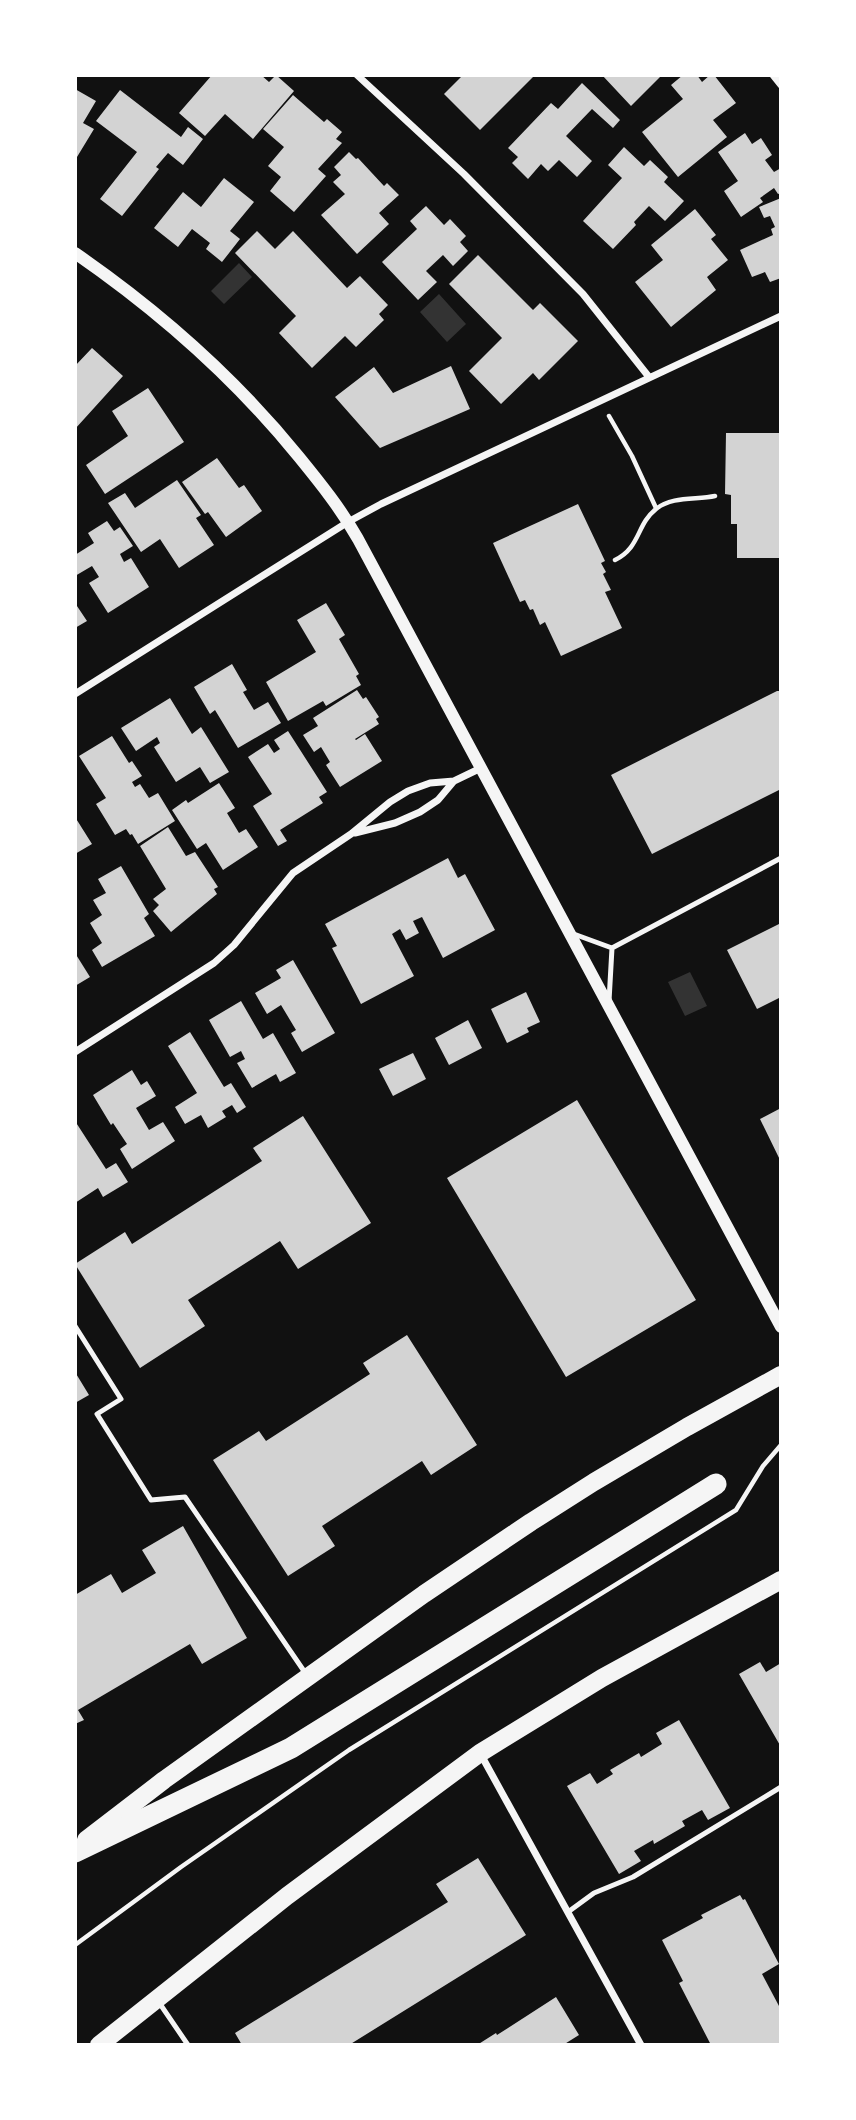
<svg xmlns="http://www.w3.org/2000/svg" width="856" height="2120" font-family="Cabin,sans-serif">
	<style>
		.water { fill: #333 }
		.building { fill: #d3d3d3 }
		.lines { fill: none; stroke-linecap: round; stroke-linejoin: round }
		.path { stroke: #f5f5f5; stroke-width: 4.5 }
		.service { stroke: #f5f5f5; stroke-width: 5 }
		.minor { stroke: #f5f5f5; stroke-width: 7 }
		.tertiary { stroke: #f5f5f5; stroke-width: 12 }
		.primary { stroke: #f5f5f5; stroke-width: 18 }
		.motorway { stroke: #f5f5f5; stroke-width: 21 }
	</style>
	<rect width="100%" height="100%" fill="#111"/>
	<path class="water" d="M239,263L252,277L224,304L211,291Z
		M439,294L466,324L447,342L420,312Z
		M690,972L707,1006L685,1016L668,982Z"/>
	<path class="building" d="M212,75H261L269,82L276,75L294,91L253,139L225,114L205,136L179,113Z
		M463,75H535L480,130L444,94Z
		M602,75H662L631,106Z
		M683,75H697L702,82L710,75H714L736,103L713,120L727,137L678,177L642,132L683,99L671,85Z
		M582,83L620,120L613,128L592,109L566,136L592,161L577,177L559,160L548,171L541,164L528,179L512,163L518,157L508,148L551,103L558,109Z
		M75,89L96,101L83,123L94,129L77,157L75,156Z
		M120,90L181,137L188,127L203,139L183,165L168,153L156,167L159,169L122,216L100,199L137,152L96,121Z
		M293,95L324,122L327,119L342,132L336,139L342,143L318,169L326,176L294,212L270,191L281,177L268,166L284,147L263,129Z
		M745,133L752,144L761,138L772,155L765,160L774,172L781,168V193L778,194L774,188L760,198L763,202L741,217L724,191L738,181L718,152Z
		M624,147L644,166L650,160L668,177L664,182L684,201L665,221L649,206L634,222L636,225L613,249L583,221L622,178L608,165Z
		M349,152L356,159L358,158L384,186L387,183L399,195L379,213L389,224L357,254L321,215L345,194L333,182L341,175L334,167Z
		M224,178L254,202L230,231L240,239L222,262L206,249L210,243L192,229L178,247L154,228L183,192L201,207Z
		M781,198V278L770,282L765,272L752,277L740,250L773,235L771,229L775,227L770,216L764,218L759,207Z
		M426,206L444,225L450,219L466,236L460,242L468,251L453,266L443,255L426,271L437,282L418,300L382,262L417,229L410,221Z
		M695,209L716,235L711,239L728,260L707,277L716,290L671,327L635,282L663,260L651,245Z
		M257,231L275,249L293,231L347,288L360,276L388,305L379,314L384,320L356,347L345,336L312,368L279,333L296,316L235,253Z
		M478,255L533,310L540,303L578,341L539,380L533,373L501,404L469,371L502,338L449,284Z
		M92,348L123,376L75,429V366Z
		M451,366L470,409L380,448L335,397L374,367L393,393Z
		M148,388L184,442L105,494L86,465L128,436L112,411Z
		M726,433H781V558H737V524H731V495L725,494Z
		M217,458L239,488L244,485L262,511L226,537L208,512L205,514L182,482Z
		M177,480L201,515L196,518L214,545L179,568L160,539L141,552L108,503L125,493L135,508Z
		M578,504L605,561L601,563L606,572L603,574L611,590L605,592L622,628L561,656L545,622L540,625L533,609L530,610L525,600L520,602L493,543Z
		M107,521L114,531L120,527L133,546L120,554L124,562L131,558L149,587L108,613L89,583L99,577L92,566L75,576V555L94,543L88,533Z
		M75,603L87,621L75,628Z
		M326,603L345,635L339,639L359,674L356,676L361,685L326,706L323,701L288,721L266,682L316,652L297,620Z
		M232,664L247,690L243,692L254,710L268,702L281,723L238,748L215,710L210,714L194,687Z
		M357,690L363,699L366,697L379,717L376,719L379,724L355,739L356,740L365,734L382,761L340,787L326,765L330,762L321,747L314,752L303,735L318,726L313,718Z
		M777,691H781V789L652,854L611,775Z
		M170,698L192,734L201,727L229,772L210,783L200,767L176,782L154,747L160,743L157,737L136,751L121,728Z
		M288,731L327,792L319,797L323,803L280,830L287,841L278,846L253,806L272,794L248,757L268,744L274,753L280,749L274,740Z
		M112,736L129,763L132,761L142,776L132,782L135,787L140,784L149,798L158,793L175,821L138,844L132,834L130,835L126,829L115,835L96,804L106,798L79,756Z
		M219,783L235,808L227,813L239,833L246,829L258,847L223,870L206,843L197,849L172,810L186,800L188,803Z
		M75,817L92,844L75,854Z
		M168,827L186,856L195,852L218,887L214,889L217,894L171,932L153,911L159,905L153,899L166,889L140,846Z
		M448,858L458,878L465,874L495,930L443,958L422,917L413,921L419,933L406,940L400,929L392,934L414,976L361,1004L332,948L337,946L325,924Z
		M121,866L149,914L144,918L155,936L102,967L92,950L102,943L90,923L102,915L93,900L106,893L98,879Z
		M781,923V997L757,1009L727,950Z
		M75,953L90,977L75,986Z
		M293,960L335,1033L302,1052L291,1033L296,1030L281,1005L267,1014L255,993L281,978L276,970Z
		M526,992L540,1022L527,1028L529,1032L507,1043L491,1009Z
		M241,1001L263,1039L273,1033L296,1073L280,1082L276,1074L252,1088L237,1063L245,1059L241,1051L230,1057L209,1020Z
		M468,1020L482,1048L449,1065L435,1038Z
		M190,1032L224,1087L231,1083L246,1107L237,1113L232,1105L222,1111L226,1117L208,1128L201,1115L185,1124L175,1107L197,1093L168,1046Z
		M413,1053L426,1079L393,1096L379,1069Z
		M132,1070L141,1085L147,1081L156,1096L136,1108L149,1130L163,1122L175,1141L132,1169L120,1149L127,1144L113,1123L111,1125L93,1095Z
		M577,1100L696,1300L566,1377L447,1178Z
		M781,1108V1162L760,1119Z
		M303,1116L371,1223L298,1269L280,1241L188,1300L205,1326L140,1368L75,1264L125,1232L132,1244L262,1161L253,1148Z
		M75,1121L106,1169L116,1163L128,1182L103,1197L98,1188L75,1203Z
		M407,1335L477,1445L431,1475L422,1461L322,1526L335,1546L288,1576L213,1460L259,1431L266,1441L370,1374L363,1363Z
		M75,1372L89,1395L75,1403Z
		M183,1526L247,1638L202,1664L190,1644L78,1710L84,1720L75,1724V1617L77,1616L75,1612V1595L111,1574L122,1593L156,1573L142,1550Z
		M760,1662L766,1672L781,1663V1747L739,1674Z
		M679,1720L730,1808L708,1820L702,1810L682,1821L685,1826L654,1844L653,1840L634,1851L641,1861L619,1874L567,1786L590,1773L597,1784L613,1774L610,1770L639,1753L641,1757L662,1744L656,1733Z
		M478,1858L526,1935L349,2045H242L235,2033L448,1902L436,1884Z
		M740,1895L743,1900L745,1899L779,1964L762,1974L779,2006L781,2005V2045H711L679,1983L683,1981L662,1940L703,1918L701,1915Z
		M556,1997L579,2035L563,2045H477L496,2033L497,2035Z"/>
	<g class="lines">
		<path class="path" d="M609,416L632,456L656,508
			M615,560C641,547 636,525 656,509C672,496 696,500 715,496
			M75,1945L181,1867L349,1750L736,1510L763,1466L781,1445"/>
		<path class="service" d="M571,933L612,948L781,858
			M609,1001L612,948
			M75,1326L121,1399L97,1414L151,1500L185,1497L306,1674
			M568,1912L594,1893L633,1877L781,1787
			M158,2001L188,2045"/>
		<path class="minor" d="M357,75L464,174L583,294L649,377
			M773,75L781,85
			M75,694L348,522L381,504L781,316
			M355,833L395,823L420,812L438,800L454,781L481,768
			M75,1052L214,963L234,945L293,873L351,834L390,802L408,791L430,783L454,781
			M480,1753L641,2045"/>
		<path class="tertiary" d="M75,253C159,311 235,378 299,457C321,484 341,509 358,539L781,1327"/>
		<path class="primary" d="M86,1840L164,1780L424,1594L531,1522L594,1482L687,1427L781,1375
			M99,2045L287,1896L480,1753L602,1678L781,1580"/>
		<path class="motorway" d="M75,1852L291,1748L716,1484"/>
	</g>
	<rect width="856" height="2120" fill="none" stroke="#ffffff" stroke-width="154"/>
</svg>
